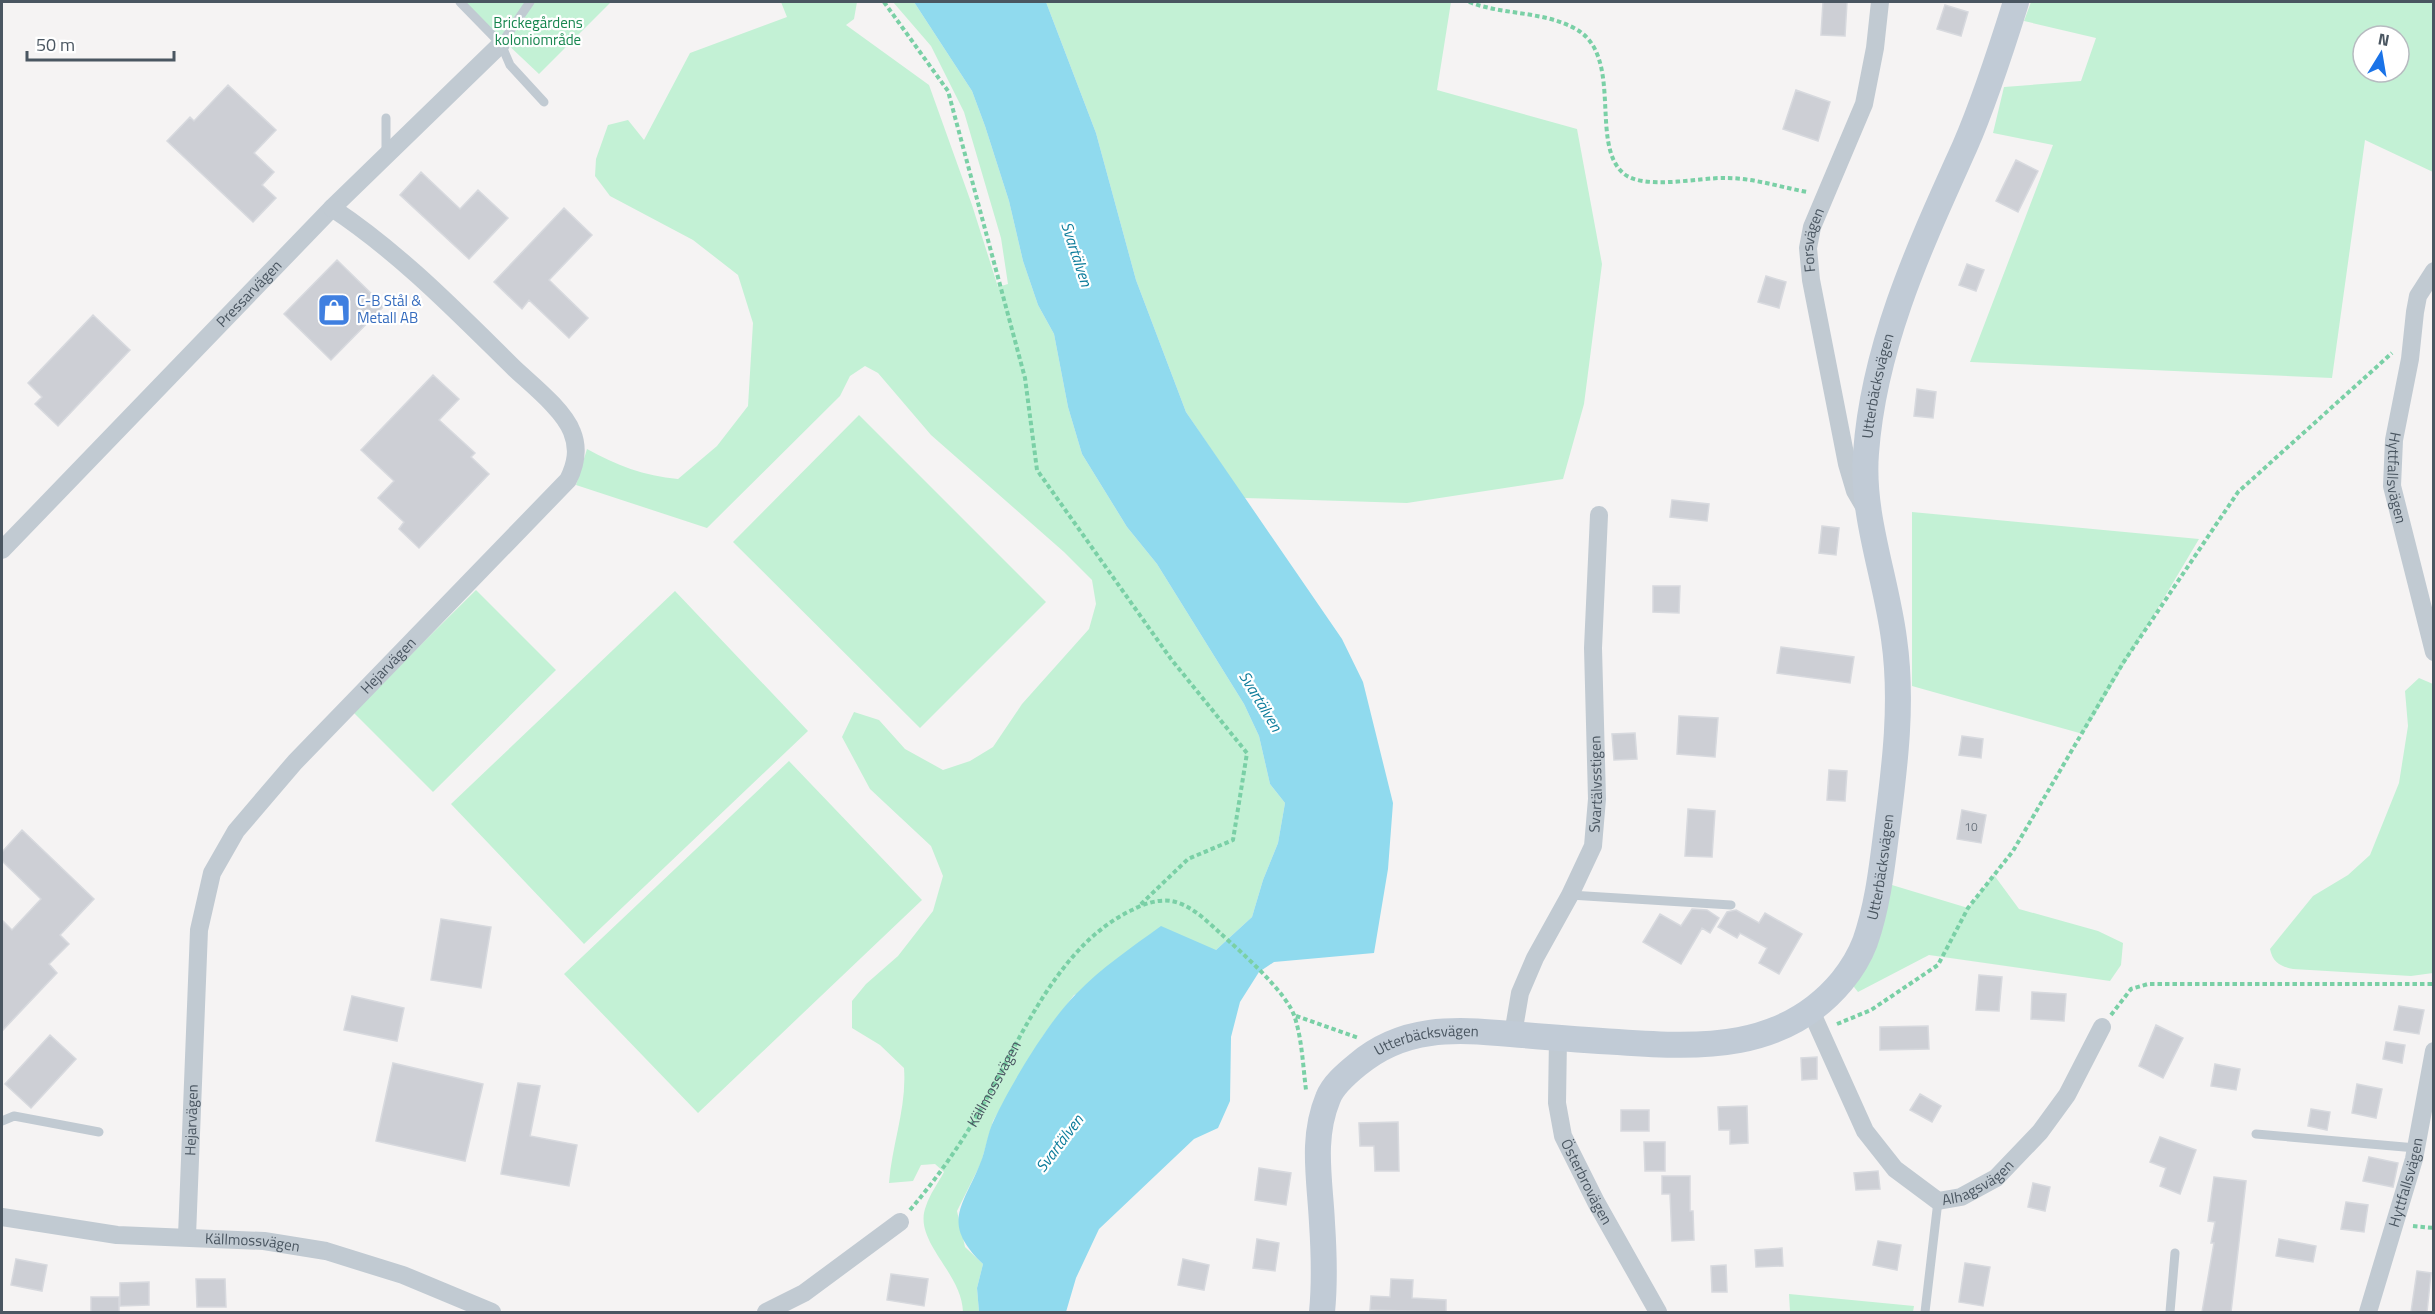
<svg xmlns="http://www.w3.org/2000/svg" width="2435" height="1314" font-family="'Titillium Web',sans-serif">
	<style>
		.green { fill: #c3f1d5; fill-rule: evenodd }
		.water { fill: #90daee }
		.building { fill: #cdcfd5; stroke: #d7d9de; stroke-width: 1.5 }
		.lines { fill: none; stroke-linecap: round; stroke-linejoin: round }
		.path { stroke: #7ad0a6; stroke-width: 4; stroke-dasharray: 4.5 3; stroke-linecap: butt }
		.lane { stroke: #c1cad2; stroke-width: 9 }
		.street { stroke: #c1cad2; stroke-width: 18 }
		.secondary { stroke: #c1cbd6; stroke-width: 26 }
		.labels { text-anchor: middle; stroke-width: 4.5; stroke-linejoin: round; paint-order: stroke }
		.number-label { font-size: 12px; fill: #6b747e }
		.park-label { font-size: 15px; fill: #17864f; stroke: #fff }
		.street-label { font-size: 15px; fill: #4a5661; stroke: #fff }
		.shop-label { font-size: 15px; fill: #366cbe; stroke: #fff; text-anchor: start }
		.water-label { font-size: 16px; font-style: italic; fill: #0c7c9b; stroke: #fff }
	</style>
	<rect width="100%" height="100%" fill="#f5f3f3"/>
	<path class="green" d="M463,2H611L539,74Z
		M781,2H857L854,19L846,25L929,85L972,205L998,287L1008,284L1001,238L964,112L931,46L893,2H914L972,91L985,126L1009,201L1023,261L1038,305L1054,334L1068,407L1082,454L1127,527L1157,564L1244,704L1259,736L1270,784L1285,803L1278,843L1263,880L1252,917L1216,950L1074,995L1043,1036L993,1121L981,1163L957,1211L965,1247L983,1264L977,1288L979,1312H963C962,1272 912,1241 926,1206C930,1194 938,1183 944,1172L935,1164L921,1165L913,1181L889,1183C892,1144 907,1107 904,1068L880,1045L852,1028V1001L866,984L898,956L933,911L943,876L931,846L870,789L842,737L854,712L879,720L905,749L943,770L970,761L993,747L1022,704L1089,629L1096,604L1092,580L1064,552L931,435L878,373L865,366L850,376L840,396L707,528L576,485L587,449C616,465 644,476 678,479L717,446L748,406L753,323L738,275L693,240L610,196L595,176L596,159L608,125L628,120L644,140L690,53L787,17Z
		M1046,2H1451L1437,90L1577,129L1602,264L1584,404L1563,479L1407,503L1244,498L1186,412L1136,280L1096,133Z
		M2031,2H2433V172L2365,140L2332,378L1970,362L2053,145L1993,133L2004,87L2081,81L2096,38L2024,21ZM2363,36H2399V72H2363Z
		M859,415L1046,602L920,728L733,542Z
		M1912,512L2199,539L2083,734L1912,686Z
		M476,590L556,670L433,792L353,712Z
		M675,591L808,731L584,944L451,804Z
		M2419,678L2433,684V973L2411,976L2293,969C2280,966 2273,963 2270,949L2313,896L2348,875L2370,855L2399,783L2408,726L2405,691Z
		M789,761L922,900L698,1113L564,974Z
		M1994,875L2019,909L2098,931L2123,943L2121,965L2110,981L1929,955L1858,992L1847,978L1882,882L1968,908Z
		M1789,1294L1914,1306L1913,1312H1790Z"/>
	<path class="water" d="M914,2H1046L1096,133L1136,280L1186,412L1342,639L1363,682L1393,803L1388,869L1374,953L1274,962L1259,972L1240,1002L1231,1037L1230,1101L1218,1128L1194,1139L1099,1229L1076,1278L1066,1312H979L977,1288L983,1264C941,1223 962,1208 980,1164C986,1150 987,1134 994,1120C1011,1084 1048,1022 1076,994C1101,968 1132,947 1161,926L1216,950L1252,917L1263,880L1278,843L1285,803L1270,784L1259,736L1244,704L1157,564L1127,527L1082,454L1068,407L1054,334L1038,305L1023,261L1009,201L985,126L972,91Z"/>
	<path class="building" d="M1823,2H1847L1845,36L1821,35Z
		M1945,5L1968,12L1961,36L1937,29Z
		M228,85L276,130L254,153L274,172L262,185L276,198L253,222L167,141L190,117L194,121Z
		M1796,90L1830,102L1818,141L1783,129Z
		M2016,160L2038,171L2018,212L1996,201Z
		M421,172L460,209L478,190L508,218L469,259L400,195Z
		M564,208L592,235L549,280L588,318L569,338L529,300L522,309L494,282Z
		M337,260L384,306L331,360L284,314Z
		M1967,264L1984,270L1976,291L1959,285Z
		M1766,276L1786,282L1779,308L1758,302Z
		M93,315L130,350L58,426L35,404L42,397L28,383Z
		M433,375L459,399L439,420L475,453L471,457L489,474L419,548L399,529L404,522L378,498L394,481L361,450Z
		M1917,389L1936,392L1933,418L1914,416Z
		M1672,500L1709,504L1707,521L1670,517Z
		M1822,526L1839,528L1836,555L1819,553Z
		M1653,586H1680L1679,613L1653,612Z
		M1781,647L1854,657L1850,683L1777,673Z
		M1679,716L1718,718L1715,757L1677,754Z
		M1635,733L1637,759L1614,760L1612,734Z
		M1962,736L1983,739L1981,758L1959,755Z
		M1829,770L1847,771L1845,801L1827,800Z
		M1688,809L1715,811L1712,857L1685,856Z
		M1962,810L1986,815L1981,843L1957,839Z
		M22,830L94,899L60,935L69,944L49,964L57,973L2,1031V920L12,930L41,899L2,861V852Z
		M1692,909L1707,910L1719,918L1710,933L1702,928L1681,964L1643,942L1660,914L1681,926Z
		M1736,910L1759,923L1765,913L1802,934L1779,974L1759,963L1767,948L1740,933L1737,938L1718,927L1727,912Z
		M441,919L491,927L481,988L431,980Z
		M1979,975L2002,977L1999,1011L1976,1010Z
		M2032,992L2066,994L2064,1021L2031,1019Z
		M352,996L404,1008L397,1041L344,1030Z
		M2399,1006L2424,1010L2419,1034L2394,1030Z
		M2156,1025L2183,1038L2163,1078L2139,1066Z
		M1928,1026L1929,1049L1880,1050V1027Z
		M50,1035L76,1059L31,1108L5,1084Z
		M2386,1042L2405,1045L2402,1063L2383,1059Z
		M1817,1057V1079L1802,1080L1801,1058Z
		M393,1063L483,1084L465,1161L376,1141Z
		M2215,1064L2240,1069L2236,1090L2211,1086Z
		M518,1083L540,1086L530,1136L577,1145L569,1186L501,1174Z
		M2357,1084L2382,1089L2376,1118L2352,1113Z
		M1920,1094L1941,1106L1932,1122L1910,1110Z
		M1747,1106L1748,1143L1730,1144V1130H1719L1718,1107Z
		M2311,1109L2330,1112L2327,1130L2308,1126Z
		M1621,1110H1649V1131H1621Z
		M1398,1122L1399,1171H1375L1374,1146H1360L1359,1123Z
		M2160,1137L2196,1150L2180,1194L2160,1186L2166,1168L2150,1162Z
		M1644,1142H1665V1171H1645Z
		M2369,1157L2398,1163L2393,1187L2363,1181Z
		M1259,1168L1291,1173L1286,1205L1255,1200Z
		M1878,1171L1880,1189L1856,1190L1854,1173Z
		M1662,1176H1690V1211H1693L1694,1240L1672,1241L1670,1194H1662Z
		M2214,1177L2246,1181L2231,1312H2202L2214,1243H2211L2215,1222L2208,1221Z
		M2033,1183L2050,1187L2045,1211L2028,1207Z
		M2346,1202L2368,1205L2364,1232L2341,1229Z
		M1257,1239L1279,1243L1275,1271L1253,1268Z
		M2279,1239L2316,1246L2313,1262L2276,1256Z
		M1878,1241L1901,1245L1897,1270L1873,1265Z
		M1782,1248L1783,1266L1756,1267L1755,1250Z
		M16,1259L47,1265L42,1291L11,1285Z
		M1183,1259L1209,1265L1204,1290L1178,1285Z
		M1965,1263L1990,1267L1983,1306L1959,1302Z
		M1726,1265L1727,1292H1712L1711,1266Z
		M2417,1271L2431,1273L2427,1312H2411Z
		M891,1274L928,1279L924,1306L887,1300Z
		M196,1279H225L226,1307H197Z
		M1391,1279L1413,1280L1412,1298L1446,1300V1312L1370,1310L1371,1296L1390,1297Z
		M149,1282V1305L120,1306V1283Z
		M91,1297H119V1312H91Z"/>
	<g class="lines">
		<g class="path">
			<path d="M884,2L948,91L1025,378L1037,470L1171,659L1247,753L1233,840L1188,859L1139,906"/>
			<path d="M1469,2C1503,15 1542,11 1574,28C1625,54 1589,143 1623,173C1643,191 1701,177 1726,178C1753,178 1780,187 1807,192"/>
			<path d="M2111,1015L2131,989L2148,984H2434"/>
			<path d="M1296,1016L1359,1038"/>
			<path d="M1837,1024L1871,1010L1938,965L1968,908L2013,851L2123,663L2238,492L2392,353"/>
			<path id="s1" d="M910,1210C932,1184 951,1158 969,1129C1014,1057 1051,948 1132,910C1143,904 1158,899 1171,901C1190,904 1207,921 1220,933C1240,951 1288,993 1295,1018C1302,1040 1303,1066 1306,1090"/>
			<path d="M2413,1226L2434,1228"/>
		</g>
		<path class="lane" d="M460,2L501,44L510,65L544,102
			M501,44L530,2
			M386,118V153
			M1570,895L1731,905
			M2,1121L14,1116L99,1132
			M2256,1134L2416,1148
			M1925,1312L1938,1201
			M2170,1312L2175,1253"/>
		<g class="street">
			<path id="s2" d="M2434,271L2418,296L2415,312L2410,359L2394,440L2392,486L2434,652"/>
			<path id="s3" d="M1865,508L1855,491L1847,464L1811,280L1808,248L1812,227L1864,104L1875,48L1880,2"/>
			<path id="s4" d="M2,550L332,208L501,44"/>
			<path id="s5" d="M1811,1011L1865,1131L1895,1169L1938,1201L1961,1197L1996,1178L2040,1132L2067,1095L2102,1027"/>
			<path id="s6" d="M1513,1034L1520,993L1535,958L1570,895L1593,846L1597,799L1593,648L1599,515"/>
			<path id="s7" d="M1558,1038L1557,1103L1563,1136L1596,1202L1658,1312"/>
			<path id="s8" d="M2,1217L117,1235L264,1241L326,1251L403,1275L492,1312"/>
			<path id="s9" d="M187,1236L199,930L212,873L236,831L295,762L568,480C576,464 579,449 572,432C564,410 531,384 514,368C456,311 400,253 332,208"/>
			<path d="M766,1312L804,1293L900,1222"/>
			<path id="s10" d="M2368,1312L2414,1159L2434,1051"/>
		</g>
		<path class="secondary" id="s11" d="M1322,1312C1325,1282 1324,1253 1322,1223C1320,1180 1311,1139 1328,1098C1333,1085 1346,1074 1357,1065C1403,1026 1454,1029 1511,1034C1546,1037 1582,1040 1618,1042C1701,1048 1784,1051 1842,981C1851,970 1860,955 1865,942C1878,905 1882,866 1887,827C1895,765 1903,701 1894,639C1886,577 1861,515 1866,453C1874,343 1921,244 1965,146C1985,100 2001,50 2016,2"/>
	</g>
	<defs>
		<symbol id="shop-square" viewBox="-11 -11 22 22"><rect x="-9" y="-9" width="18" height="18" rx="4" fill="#3f7fe0" stroke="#fff"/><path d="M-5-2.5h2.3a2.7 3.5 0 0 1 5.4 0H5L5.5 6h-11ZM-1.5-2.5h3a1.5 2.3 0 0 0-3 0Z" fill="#fff"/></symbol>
	</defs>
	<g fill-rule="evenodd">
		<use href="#shop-square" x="315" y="291" width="38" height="38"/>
	</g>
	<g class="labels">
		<g class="number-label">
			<text x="1971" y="831">10</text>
		</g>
		<g class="park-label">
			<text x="538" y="28">Brickegårdens<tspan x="538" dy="17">koloniområde</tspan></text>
		</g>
		<g class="street-label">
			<text dy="5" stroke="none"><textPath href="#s3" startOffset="276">Forsvägen</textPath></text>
			<text dy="5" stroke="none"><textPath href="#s4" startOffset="356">Pressarvägen</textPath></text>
			<text dy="5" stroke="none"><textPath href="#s11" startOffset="1380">Utterbäcksvägen</textPath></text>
			<text dy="5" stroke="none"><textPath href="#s2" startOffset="214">Hyttfallsvägen</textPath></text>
			<text dy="5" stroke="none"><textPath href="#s9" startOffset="638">Hejarvägen</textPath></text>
			<text dy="5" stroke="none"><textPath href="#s6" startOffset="268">Svartälvsstigen</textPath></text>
			<text dy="5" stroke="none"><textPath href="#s11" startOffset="894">Utterbäcksvägen</textPath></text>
			<text dy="5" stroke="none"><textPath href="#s11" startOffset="336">Utterbäcksvägen</textPath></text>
			<text dy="5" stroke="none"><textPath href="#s1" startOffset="152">Källmossvägen</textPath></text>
			<text dy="5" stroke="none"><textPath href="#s9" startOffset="116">Hejarvägen</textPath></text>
			<text dy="5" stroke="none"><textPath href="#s5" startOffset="278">Alhagsvägen</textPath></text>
			<text dy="5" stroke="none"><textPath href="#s7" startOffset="150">Österbrovägen</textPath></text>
			<text dy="5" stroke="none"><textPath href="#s10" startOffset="135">Hyttfallsvägen</textPath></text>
			<text dy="5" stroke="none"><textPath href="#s8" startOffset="252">Källmossvägen</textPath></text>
		</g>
		<g class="shop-label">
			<text x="357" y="306">C-B Stål &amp;<tspan x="357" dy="17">Metall AB</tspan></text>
		</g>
		<g class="water-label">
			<text transform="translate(1077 254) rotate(72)" y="6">Svartälven</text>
			<text transform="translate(1261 701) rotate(59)" y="6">Svartälven</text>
			<text transform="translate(1059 1143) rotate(-53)" y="6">Svartälven</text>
		</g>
	</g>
	<rect width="2435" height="1314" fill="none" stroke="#4a5661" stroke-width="6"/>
	<g transform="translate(2381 54) rotate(11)"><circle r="28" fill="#ffffff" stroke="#b7bbc0" stroke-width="1.5"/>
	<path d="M0-4.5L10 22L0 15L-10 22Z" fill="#1a73e8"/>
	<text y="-9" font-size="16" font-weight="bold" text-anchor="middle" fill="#4a5661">N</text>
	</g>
	<path d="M27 51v9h147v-9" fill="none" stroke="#4a5661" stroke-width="3"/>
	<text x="36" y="51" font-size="18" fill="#4a5661" stroke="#ffffff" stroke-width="4.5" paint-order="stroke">50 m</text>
</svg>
